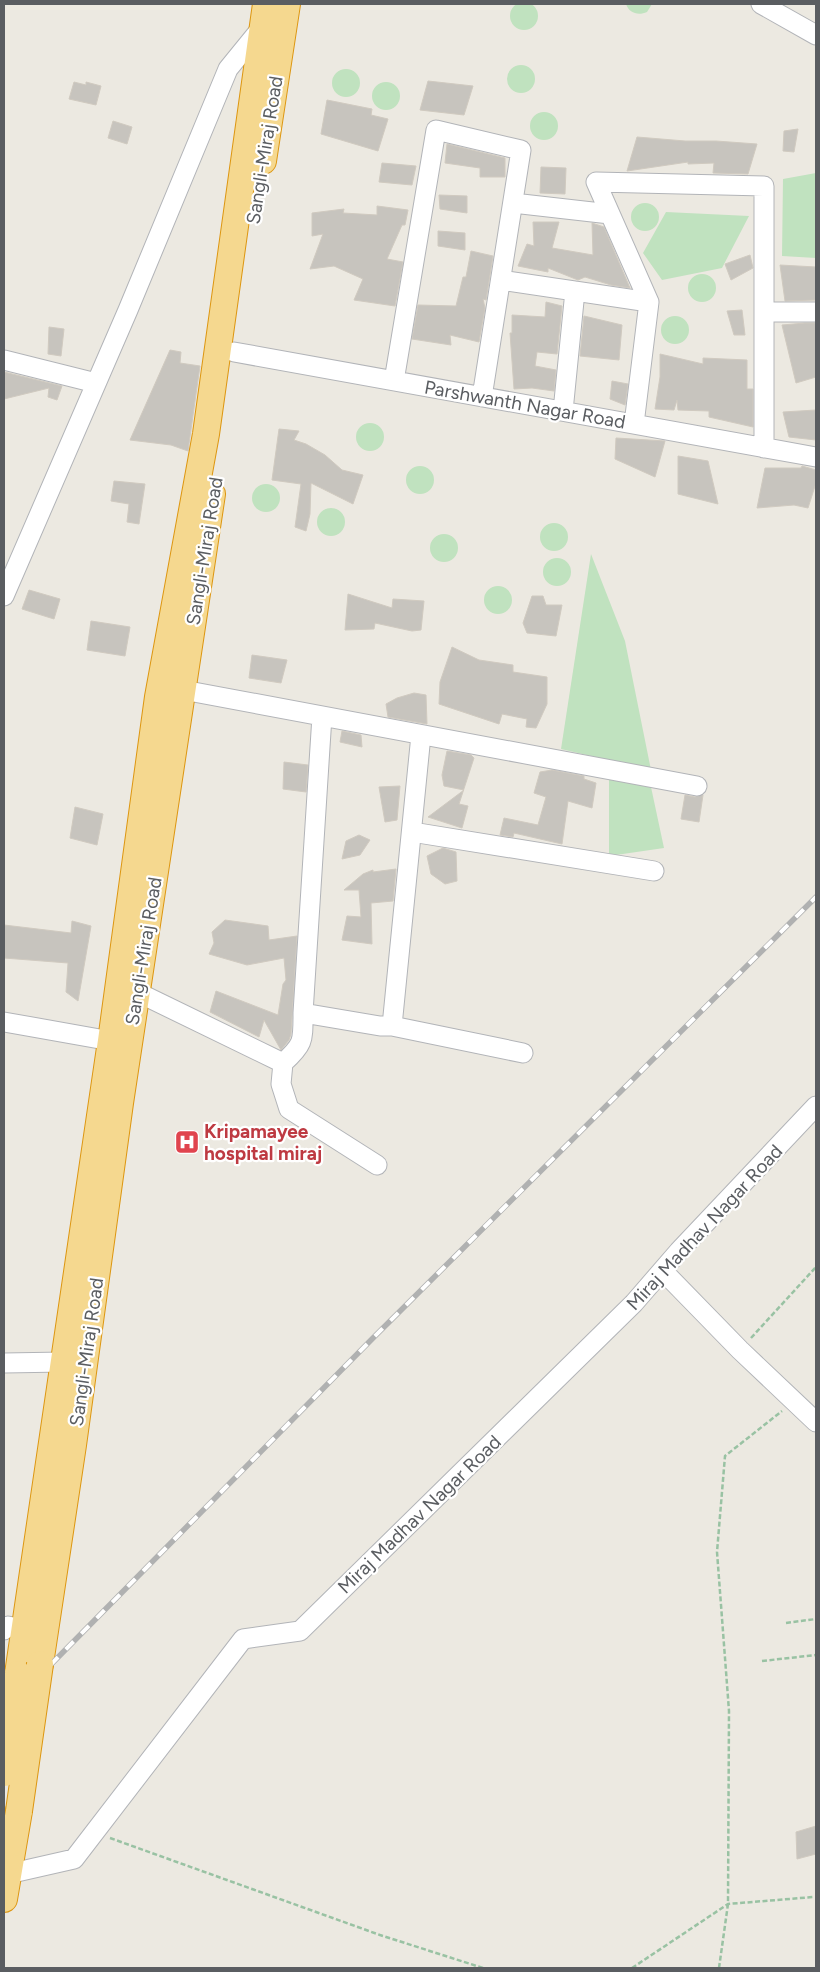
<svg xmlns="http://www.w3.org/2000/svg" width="820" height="1972" font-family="Figtree,sans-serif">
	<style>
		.green { fill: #c0e2bf }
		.building { fill: #c7c4be; stroke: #d0cac0 }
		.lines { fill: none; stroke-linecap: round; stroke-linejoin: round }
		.minor-casing { stroke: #b2b4b8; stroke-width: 21 }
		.highway-casing { stroke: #dd9610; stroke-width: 28 }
		.path { stroke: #99c2a3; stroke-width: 2.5; stroke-dasharray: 5 2.5; stroke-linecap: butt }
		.minor { stroke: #fff; stroke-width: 19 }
		.highway { stroke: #f5d88f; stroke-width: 26 }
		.rail-casing { stroke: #b0b1b1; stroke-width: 5.5 }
		.rail { stroke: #fff; stroke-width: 4; stroke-dasharray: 11; stroke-linecap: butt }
		.highway-bridge-casing { stroke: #dd9610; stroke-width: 28; stroke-linecap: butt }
		.highway-bridge { stroke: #f5d88f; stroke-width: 26 }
		.labels { text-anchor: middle; stroke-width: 4.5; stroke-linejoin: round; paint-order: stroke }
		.street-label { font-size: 19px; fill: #5a5d61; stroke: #fff }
		.health-label { font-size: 19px; font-weight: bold; fill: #be3a42; stroke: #fff; text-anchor: start }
	</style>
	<rect width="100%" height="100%" fill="#ece9e1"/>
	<path class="green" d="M510 16a14 14 0 1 1 28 0a14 14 0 1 1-28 0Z
		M626,4H652L647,12C638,16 629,13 626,4Z
		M507 79a14 14 0 1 1 28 0a14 14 0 1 1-28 0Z
		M332 83a14 14 0 1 1 28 0a14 14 0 1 1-28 0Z
		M372 96a14 14 0 1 1 28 0a14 14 0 1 1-28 0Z
		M530 126a14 14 0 1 1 28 0a14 14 0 1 1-28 0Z
		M816,173V258L782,256L783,179Z
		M631 217a14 14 0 1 1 28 0a14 14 0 1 1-28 0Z
		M666,212L749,216L722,268L662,280L643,253Z
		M688 288a14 14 0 1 1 28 0a14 14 0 1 1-28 0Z
		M661 330a14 14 0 1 1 28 0a14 14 0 1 1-28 0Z
		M356 437a14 14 0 1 1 28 0a14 14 0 1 1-28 0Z
		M406 480a14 14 0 1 1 28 0a14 14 0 1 1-28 0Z
		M252 498a14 14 0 1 1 28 0a14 14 0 1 1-28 0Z
		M317 522a14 14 0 1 1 28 0a14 14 0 1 1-28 0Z
		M540 537a14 14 0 1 1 28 0a14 14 0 1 1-28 0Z
		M430 548a14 14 0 1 1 28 0a14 14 0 1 1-28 0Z
		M591,554L625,641L651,770L561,749Z
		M543 572a14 14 0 1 1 28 0a14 14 0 1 1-28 0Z
		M484 600a14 14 0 1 1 28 0a14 14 0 1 1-28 0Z
		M609,778L651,787L664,848L609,856Z"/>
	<path class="building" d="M428,81L473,86L464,115L420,110Z
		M74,82L86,85V82L101,86L96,105L69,99Z
		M327,100L372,109L371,115L388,119L378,151L321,134Z
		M113,121L132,127L127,144L108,138Z
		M798,129L794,152L783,151L784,131Z
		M637,137L685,141H716L757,144L748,174L713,173L714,163L688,164V162L627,171Z
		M447,144L505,158V177H480V168L445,163Z
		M382,163L416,166L412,185L379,182Z
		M541,167L566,168L565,194L540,193Z
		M439,195L467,196V213L440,209Z
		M377,206L408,210L405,225H402L387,259L403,262L395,306L354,300L363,279L334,266L310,269L323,234L312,236V213L344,209L343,213L377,215Z
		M533,222H559L552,248L593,255L592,223L604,227L630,288L611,285L585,277L578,280L548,268V272L518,266L527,244L534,246Z
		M438,231L465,233V250L438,246Z
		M471,251L493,256L486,300L483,299L485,308L479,342L450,335L451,345L412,339L418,305L456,306L463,277H466Z
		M750,255L753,268L731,280L725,264Z
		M780,265L816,267V300L785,301Z
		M546,302L562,306L557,354L537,352L535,366L556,370L554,391L532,388L514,389L510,333H512V315L545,317Z
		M742,310L745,335H734L727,311Z
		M584,316L622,325L619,360L580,356Z
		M805,323H816V377L796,383L782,325Z
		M49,327L64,329L61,356L48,354Z
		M170,350L181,352L180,363L200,366L188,451L171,445L130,440Z
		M660,354L703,364V358L747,360V389H753V427L709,417V411L678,410L677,400L674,410L655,409L660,377Z
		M4,372L62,386L57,400L48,397L49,388L4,399Z
		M612,381L628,384L625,405L610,399Z
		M816,410V440L789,437L783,412Z
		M279,429L299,431L294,440L306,444L325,455L342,470L363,475L353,504L311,483L310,514L306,531L295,527L301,484L272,480Z
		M616,438L665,441L655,477L615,459Z
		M678,456L708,461L718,504L678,494Z
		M802,466L816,470V483L808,508L794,505L757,508L765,468H801Z
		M114,481L145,484L139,524L127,522L129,504L111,501Z
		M29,590L60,599L54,619L22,609Z
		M348,594L392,608L393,599L424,601L421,630L412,631L375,623L374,629L345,630Z
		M532,596H543L546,605H562L556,636L527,633L523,623Z
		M91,621L130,627L125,656L87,650Z
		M452,647L479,660L513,665V672L547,677V704L536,728L526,727L527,719L502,714L499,724L439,704L440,682Z
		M252,655L287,660L281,683L249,678Z
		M414,693L426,695L427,724L388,717L386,704L397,698Z
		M342,731L361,735L362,747L340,742Z
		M447,751L471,755L474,758L459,804L468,806L462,828L428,817L464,790L444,786L442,775Z
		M284,762L308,765L306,792L283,789Z
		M552,770L584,776V779L596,783L592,808L568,801L562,844L514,833L513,837L500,835L504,818L538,825L546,797L534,793L540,772Z
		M400,786L397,820L385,822L379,787Z
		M685,795L695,797L703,795L699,822L681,819Z
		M75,807L103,814L97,845L70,838Z
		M359,835L370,840L360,855L342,859L346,841Z
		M443,848L456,852L457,881L445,884L431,874L427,856Z
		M396,869L393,901L371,903L372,944L342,940L347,916L361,917L359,890H344L363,874L373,870V872Z
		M225,920L268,926L269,940L297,936L291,1034L289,1040L281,1050L264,1020L259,1037L210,1012L216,991L278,1015L283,984L286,980L284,958L247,965L209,954L214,943L212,932Z
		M72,921L91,926L78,1001L66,992L68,963L4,958V925L71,933Z
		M816,1826V1854L797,1859L796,1832Z"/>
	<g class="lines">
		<defs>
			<path id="minor" d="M761,4L816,35
				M513,203L610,214
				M501,280L649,302
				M764,312H816
				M234,352L816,457
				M4,360L96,383
				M394,381L436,130L521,150L482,397
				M563,411L575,291
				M634,424L649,302L596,182L764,186V448
				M4,596L128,310L228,69L263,26
				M183,690L697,786
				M412,832L654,871
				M137,992L283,1063C304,1044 303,1041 303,1013L322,716
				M303,1013L380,1026H392L421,735
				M4,1022L111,1041
				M392,1026L523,1053
				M283,1063L281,1084L289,1109L377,1165
				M663,1271L740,1350L816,1422
				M4,1363L64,1362
				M4,1630L8,1626L35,1631
				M8,1874L74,1859L243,1639L300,1631L634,1303L679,1251L816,1106"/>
			<path id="highway" d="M263,161L287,4
				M40,1664L73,1445L120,1103L212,494
				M18,1674L111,1041L158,697L206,434L266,4
				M4,1899L19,1811"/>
		</defs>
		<use href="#minor" class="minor-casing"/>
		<use href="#highway" class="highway-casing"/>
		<path class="path" d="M751,1338L816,1267
			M786,1623L816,1619
			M762,1661L816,1655
			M110,1838L380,1935L483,1968
			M632,1968L728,1904L813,1897
			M719,1968L728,1904L729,1711L717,1552L725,1456L782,1411"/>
		<use href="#minor" class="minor"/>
		<use href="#highway" class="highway"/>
		<defs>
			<path id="rail" d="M4,1712L373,1338L816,897"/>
		</defs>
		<use href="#rail" class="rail-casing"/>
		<use href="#rail" class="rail"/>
		<defs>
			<path id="highway-bridge" d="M4,1773L18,1674
				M19,1811L40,1664"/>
		</defs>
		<use href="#highway-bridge" class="highway-bridge-casing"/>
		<use href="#highway-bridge" class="highway-bridge"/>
	</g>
	<defs>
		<symbol id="hospital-square" viewBox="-11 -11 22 22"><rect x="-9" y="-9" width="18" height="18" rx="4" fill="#e0444e" stroke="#fff"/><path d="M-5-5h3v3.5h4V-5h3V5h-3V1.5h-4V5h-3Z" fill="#fff"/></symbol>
	</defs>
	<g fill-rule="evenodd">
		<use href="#hospital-square" x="173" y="1128" width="28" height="28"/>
	</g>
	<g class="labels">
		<g class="street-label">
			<text transform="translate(264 150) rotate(-81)" y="7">Sangli-Miraj Road</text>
			<text transform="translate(525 404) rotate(10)" y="7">Parshwanth Nagar Road</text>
			<text transform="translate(204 551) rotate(-81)" y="7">Sangli-Miraj Road</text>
			<text transform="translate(143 951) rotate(-81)" y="7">Sangli-Miraj Road</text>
			<text transform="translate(704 1227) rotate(-47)" y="7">Miraj Madhav Nagar Road</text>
			<text transform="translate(86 1352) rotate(-82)" y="7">Sangli-Miraj Road</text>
			<text transform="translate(419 1514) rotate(-44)" y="7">Miraj Madhav Nagar Road</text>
		</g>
		<g class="health-label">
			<text x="204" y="1138">Kripamayee<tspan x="204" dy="22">hospital miraj</tspan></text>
		</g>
	</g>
	<rect width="820" height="1972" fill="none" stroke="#5a5d61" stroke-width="10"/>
</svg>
